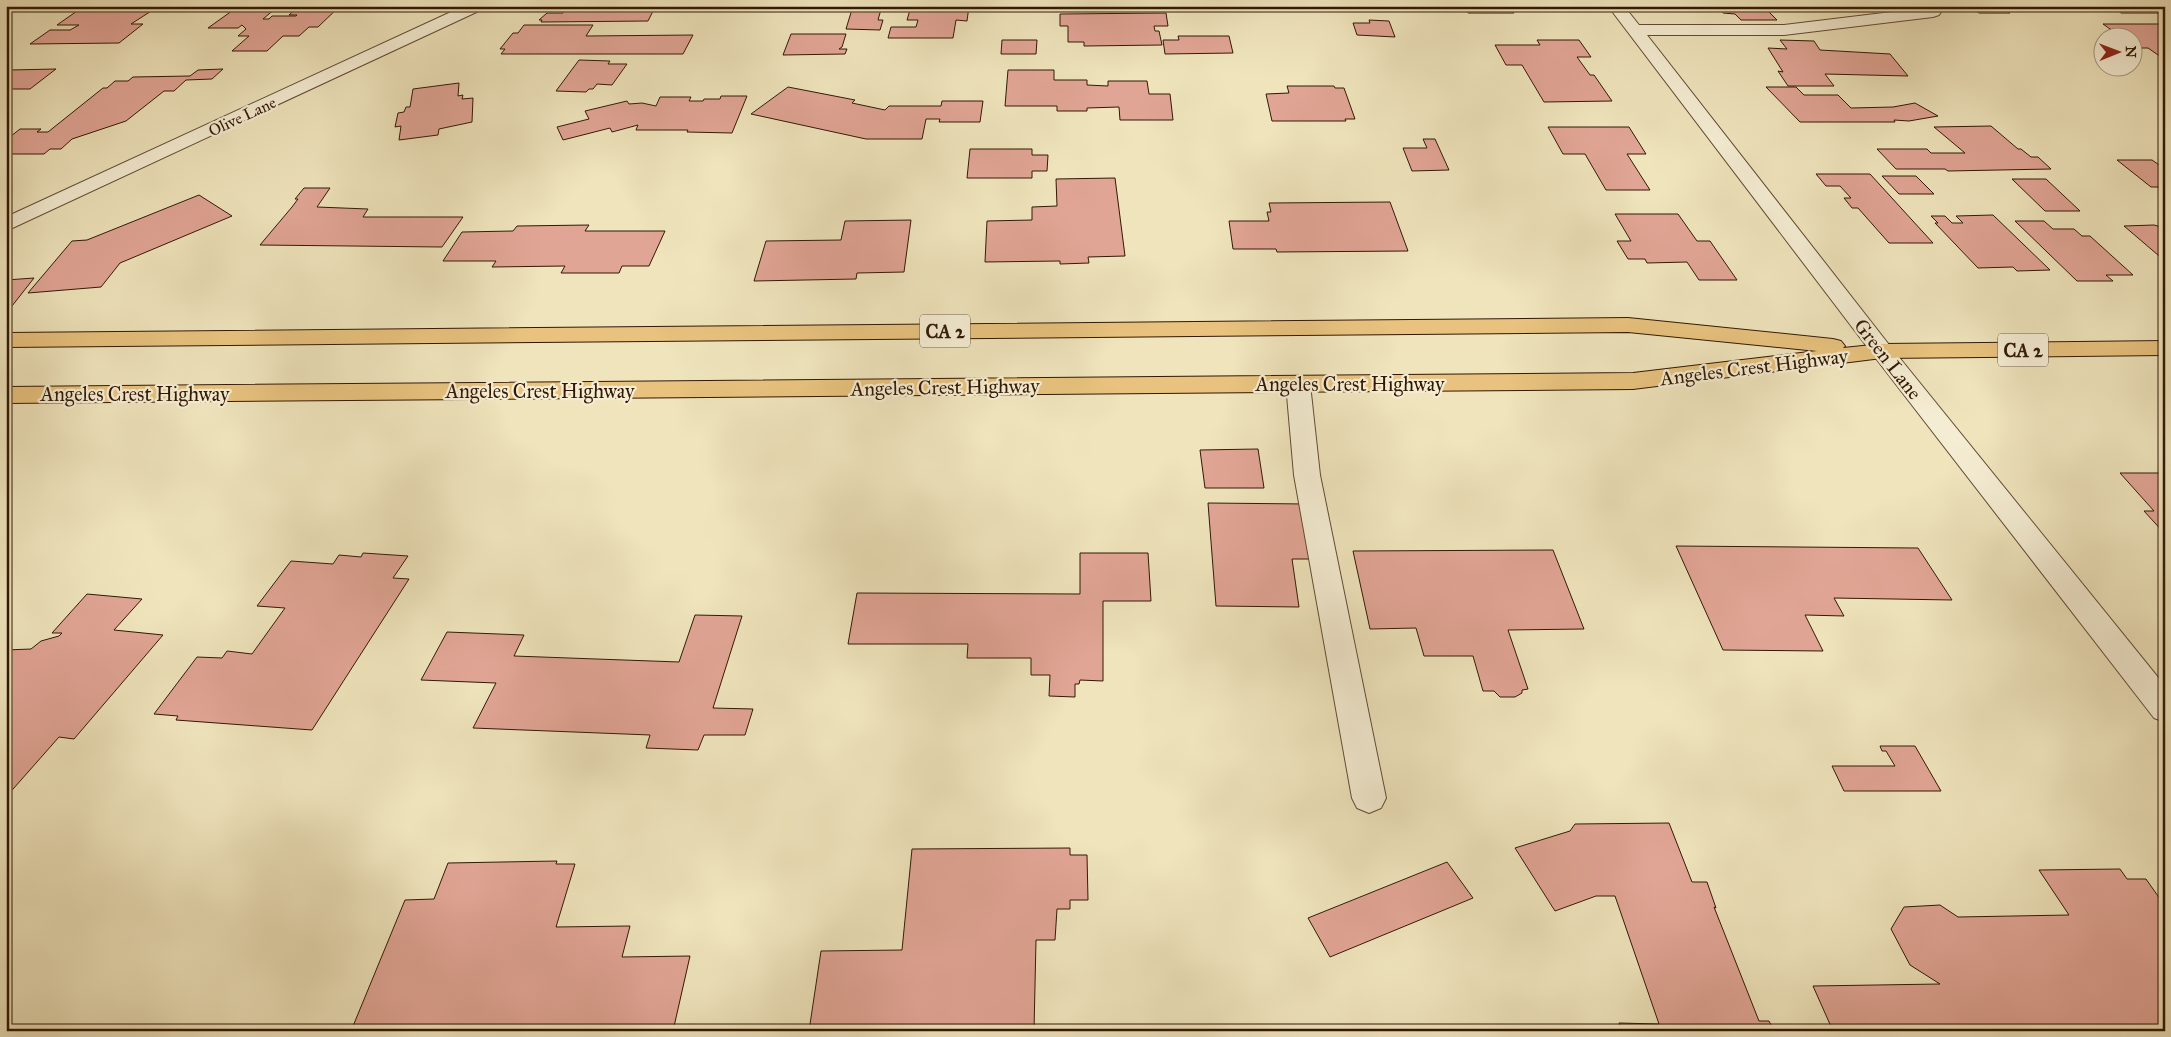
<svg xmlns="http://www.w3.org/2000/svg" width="2171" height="1037" font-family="'IM FELL Great Primer',serif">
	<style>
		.building { fill: #e1a595; stroke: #321804 }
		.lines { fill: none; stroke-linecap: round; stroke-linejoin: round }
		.minor-casing { stroke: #614b32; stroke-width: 2 }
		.major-casing { stroke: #321804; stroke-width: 2 }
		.minor { fill: #f5edd3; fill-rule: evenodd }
		.major { fill: #e8c27e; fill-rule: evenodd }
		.labels { text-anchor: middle; stroke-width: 4.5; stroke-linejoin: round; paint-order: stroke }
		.far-street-label { font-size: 16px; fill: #321804; stroke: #f5edd3 }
		.shield { fill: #f5edd3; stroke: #6c5842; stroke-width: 1 }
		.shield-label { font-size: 19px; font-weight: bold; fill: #321804 }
		.street-label { font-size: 20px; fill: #321804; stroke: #f5edd3 }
	</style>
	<rect width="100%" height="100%" fill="#efe4bc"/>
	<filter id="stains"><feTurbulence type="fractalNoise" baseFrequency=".004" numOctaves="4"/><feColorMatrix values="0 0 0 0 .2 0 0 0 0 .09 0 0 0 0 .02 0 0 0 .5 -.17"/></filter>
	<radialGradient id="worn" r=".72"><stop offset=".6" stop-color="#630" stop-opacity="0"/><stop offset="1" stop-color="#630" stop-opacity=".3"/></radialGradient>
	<path class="building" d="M122,6H159L131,24H143L119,43L30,44L50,30H70L79,25H57L77,11L116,10Z
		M299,6H340L318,27H309L299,36H283L267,51H232L249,36H238L246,29L242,25L238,28H208L236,8H276L263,19H269L272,16H296L297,15H289Z
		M565,6H615L613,9H654L648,21L541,22L542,20H539L547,13H563Z
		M853,6H882L878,20H883L880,30L846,29Z
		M932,6H969L967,21L956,20L953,38H888L891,27H916L918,20H907L910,10H931Z
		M1307,6H1382L1383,8L1308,9Z
		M1464,6H1510L1514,13H1468Z
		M1717,6H1763L1777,20H1741L1735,14L1723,13Z
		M1879,6H1915L1921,11H1885Z
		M1970,6H2002L2010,13H1979Z
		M2112,6H2158L2165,10V13H2121Z
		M1166,13L1168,26H1154L1155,31H1159L1162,45L1084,46V42H1068V26H1060V14Z
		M1369,20L1389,21L1395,37L1357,35L1353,23H1370Z
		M2103,24H2165V57H2161L2148,48H2137L2134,45V38H2123Z
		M524,25H593L586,36L693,35L683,54H501L505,49H500L513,33H518Z
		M791,34H846L842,47L839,49H847L845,54L783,55Z
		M1178,36H1229L1233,53L1165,54L1163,40H1179Z
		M1002,40H1037L1036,54H1001Z
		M1537,40H1579L1591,57H1577L1590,75H1594L1612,101L1544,102L1522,65H1506L1495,45H1540Z
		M1780,40L1814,41L1820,50L1890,54L1908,76L1825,74L1834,86H1788L1778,71L1783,72L1768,48L1787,49Z
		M579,60L610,61L608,64H627L612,85L597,84L593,89H589L586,92L556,91Z
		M56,69L30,89H6V72L10,70Z
		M223,69L212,79L186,80L174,91H164L126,121L72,139L61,149H50L44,154H6V140L20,129H41L37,132H48L103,88H107L115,81H128L133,77L190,76L198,70Z
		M1008,70H1054V80H1087V85L1108,86V81H1147L1149,94H1170L1173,120H1120L1119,107L1087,108V111H1057V106H1005Z
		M459,83L458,96L463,95L462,99L473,98L472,122L439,129L438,135L399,140L401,126L395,127L398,113L404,112L406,107H410L413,89Z
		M1287,86H1334L1335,88H1344L1355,119H1345L1346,121H1272L1266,94L1289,93Z
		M788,87L855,100L852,103L885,110L889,106H941L942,101H983L980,122H939L940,119H926L922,139H866L751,114Z
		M1766,87H1796L1804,95H1838L1851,108L1893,107L1915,103L1938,116L1909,121L1894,120L1895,122H1800Z
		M721,96H747L732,133L687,132L688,130H636L638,125L612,132L610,128L563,140L557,127L589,119L585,111L627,101L629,104L642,103L656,106L660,97H691L689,101H703L704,99H720Z
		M1991,126L2018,149H2021L2031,157H2038L2051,169L1948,171L1945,169H1896L1877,149H1927L1931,153H1965L1934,127Z
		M1548,127H1629L1646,154H1627L1650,190H1606L1585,154H1563Z
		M1423,139H1435L1449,170L1412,171L1403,148H1427Z
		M970,149H1032V155H1048L1047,171H1032V178H967Z
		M2117,160H2152L2165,169V187H2151Z
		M1816,174H1870L1933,243H1889L1858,208H1852L1844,198H1851L1840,186H1826Z
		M1882,176H1916L1934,194H1899Z
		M1115,178L1125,256L1088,257L1089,263L1060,264V261L985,262L987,221L1032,220V207L1057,206L1056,179Z
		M2012,179H2046L2080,211H2045Z
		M304,188H330L317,207L368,209L363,217H463L442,247L260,245L292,207L298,199H295Z
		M199,195L232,216L120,263L101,287L28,293L72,241L87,240Z
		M1390,202L1408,251L1277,252L1276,249H1233L1229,221H1269L1267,212H1271L1269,203Z
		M1615,214H1678L1697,241H1710L1737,280H1699L1687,262L1647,263L1645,259H1628L1617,241H1631Z
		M1993,215L2050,270L2017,271L2013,267L1978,268L1935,223H1938L1931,216H1945L1952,223H1963L1956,216Z
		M911,220L904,272L857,273L856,279L754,281L766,241L841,240L845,221Z
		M2015,221H2044L2053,229H2074L2082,236H2090L2133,275H2106L2113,281H2077Z
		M589,225L585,231H665L649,266H622L619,273H561L565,266L492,267L496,261H443L462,232L513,231L517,226Z
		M2154,225L2165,228V261L2124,226Z
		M34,278L12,306H6V280Z
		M1258,449L1264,488H1205L1200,450Z
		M2120,473H2165V534L2144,511H2154Z
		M1208,503L1307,504L1316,559H1292L1299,607L1216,606Z
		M1676,546L1918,548L1952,600L1834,598L1844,616L1805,615L1823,651L1723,650Z
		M1553,550L1584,629L1508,630L1528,689L1522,690V693L1515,697H1500L1494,691H1483L1473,656H1424L1416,628L1370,629L1353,551Z
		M363,553L408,556L393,578L409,579L312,730L176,720L178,716L154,714L197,657L222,658L227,651L252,654L285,608L257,606L291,561L333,564L339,555L361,557Z
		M1080,553H1148L1151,601H1103V681L1080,680L1079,684H1075V697L1049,696L1050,675H1031V658H967L968,644H848L857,593L1080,594Z
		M87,594L142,599L114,630L163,635L74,739L59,737L6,797V650L31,649L41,641L59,636L62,633H52Z
		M695,615L742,616L713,708L753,709L745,735H704L698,750L646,748L650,735L473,728L496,683L421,680L447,632L524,635L514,656L679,662Z
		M1880,746H1915L1941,791H1844L1832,766H1895L1886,751H1882Z
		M1669,823L1692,882H1707L1716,908L1714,907L1759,1021H1769L1774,1031H1621L1619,1023L1659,1024L1615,896H1596L1555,911L1515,848L1570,831L1575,824Z
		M1070,848V855H1087L1088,900H1070V909H1057L1055,940H1036L1034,1031H809L821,951L902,950L912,849Z
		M557,861L556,864H575L556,927L630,926L622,957L690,956L673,1031H351L405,900L434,899L448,863Z
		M1447,862L1473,898L1330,957L1308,918Z
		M2120,869L2127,879H2146L2165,906V1031H1833L1813,986L1940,984L1910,965L1891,929L1904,907L1940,905L1958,917L2069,915L2039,870Z"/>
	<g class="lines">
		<defs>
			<path id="minor" d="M464,6H485L483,9L6,231V217Z
				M1608,6H1624L1639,25H1784L1933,7L1939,9L1941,12L1939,15L1933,17L1784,35H1647L1890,346L2165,686V722L2154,718L1874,356Z
				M1298,376L1307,379L1310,384L1320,475L1386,798L1381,808L1369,813L1357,808L1352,798L1294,475L1286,384L1289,379Z"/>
			<path id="major" d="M1628,318L1833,339L1841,341L1845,346L1843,348L1882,344L2165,341V355L1882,358L1633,389L6,403V387L1633,373L1817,351L1628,332L6,347V333Z"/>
		</defs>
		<use href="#minor" class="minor-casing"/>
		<use href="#major" class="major-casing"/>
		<use href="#minor" class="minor"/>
		<use href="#major" class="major"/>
	</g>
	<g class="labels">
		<g class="far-street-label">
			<text transform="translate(242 116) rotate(-25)" y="6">Olive Lane</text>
		</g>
		<g class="shield">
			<rect x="920" y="314.5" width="50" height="33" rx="4"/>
			<rect x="1998" y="333.5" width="50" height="33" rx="4"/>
		</g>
		<g class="shield-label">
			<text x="945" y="338">CA 2</text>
			<text x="2023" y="357">CA 2</text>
		</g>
		<g class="street-label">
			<text transform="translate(1888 359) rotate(52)" y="7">Green Lane</text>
			<text transform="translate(1754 367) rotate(-7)" y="7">Angeles Crest Highway</text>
			<text x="1350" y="391">Angeles Crest Highway</text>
			<text transform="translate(945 387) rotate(-1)" y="7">Angeles Crest Highway</text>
			<text x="540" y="398">Angeles Crest Highway</text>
			<text x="135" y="401">Angeles Crest Highway</text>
		</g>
	</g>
	<rect width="2171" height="1037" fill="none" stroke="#efe4bc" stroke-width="25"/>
	<rect x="8" y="8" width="2156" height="1022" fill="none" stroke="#321804" stroke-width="2.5"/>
	<rect x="12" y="12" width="2146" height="1012" fill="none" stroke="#321804"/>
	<g transform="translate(2118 52) rotate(89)"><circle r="24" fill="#f5edd3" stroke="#a79880"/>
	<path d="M0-4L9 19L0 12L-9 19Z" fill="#8f2418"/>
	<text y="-8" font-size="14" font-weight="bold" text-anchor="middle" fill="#321804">N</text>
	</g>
	<rect width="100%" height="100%" filter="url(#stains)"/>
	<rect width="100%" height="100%" fill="url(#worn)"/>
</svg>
